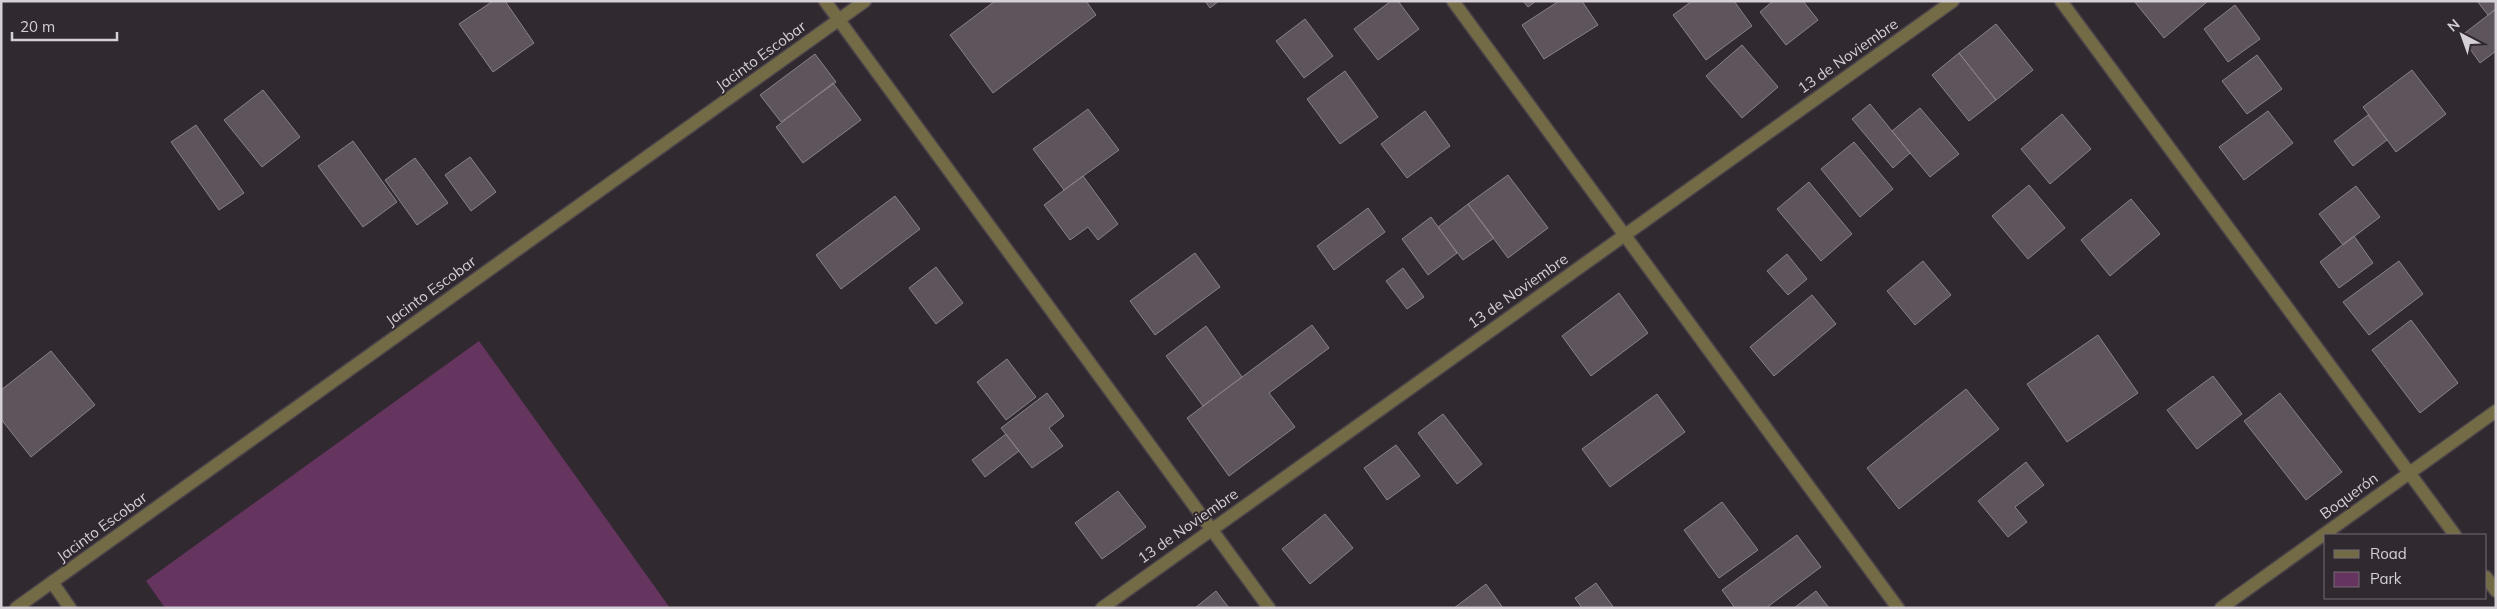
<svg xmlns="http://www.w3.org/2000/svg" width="2497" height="609" font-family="Mulish,sans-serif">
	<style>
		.green { fill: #653560 }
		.building { fill: #5d545c; stroke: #8b8189 }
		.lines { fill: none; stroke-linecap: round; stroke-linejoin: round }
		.minor-casing { stroke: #4b444a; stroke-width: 15 }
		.minor { stroke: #736a46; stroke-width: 12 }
		.labels { text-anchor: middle; stroke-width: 4; stroke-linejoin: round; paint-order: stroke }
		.street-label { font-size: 15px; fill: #d5d0d5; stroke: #312930 }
	</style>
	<rect width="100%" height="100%" fill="#312930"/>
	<path class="green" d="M479,341L670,608H165L146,581Z"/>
	<path class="building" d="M493,1H505L534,43L493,72L459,24Z
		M995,1H1086L1096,15L993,93L950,35Z
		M1205,1H1219L1210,8Z
		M1391,1H1398L1419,29L1378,60L1354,29Z
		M1523,1H1536L1528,7Z
		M1559,1H1582L1598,25L1544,59L1522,25Z
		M1692,1H1734L1752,26L1706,60L1673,15Z
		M1773,1H1803L1818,20L1786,45L1760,12Z
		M2134,1H2208L2164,38Z
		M2477,1H2496V9L2488,15Z
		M2235,5L2260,39L2228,62L2204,29Z
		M2496,9V51L2480,63L2461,36Z
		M1305,19L1333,56L1304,78L1276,41Z
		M1996,24L2033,70L1996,100L1959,53Z
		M1742,45L1778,87L1742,118L1706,76Z
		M1959,53L1996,100L1969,121L1932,75Z
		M815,54L836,82L781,122L760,95Z
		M2257,55L2282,89L2247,114L2222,81Z
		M2412,70L2446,114L2396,152L2363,107Z
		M1345,71L1378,117L1340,144L1307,99Z
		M833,83L861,120L803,163L776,127Z
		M263,90L300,137L262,167L224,120Z
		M1870,104L1910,153L1893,168L1852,119Z
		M1920,108L1959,154L1930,177L1892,131Z
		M1088,109L1119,150L1064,190L1033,149Z
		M1425,111L1450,146L1407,178L1381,144Z
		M2268,111L2293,143L2244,180L2219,147Z
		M2062,114L2091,149L2050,184L2021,149Z
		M2368,115L2387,140L2353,166L2334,141Z
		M196,125L244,193L219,210L171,142Z
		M353,141L397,202L363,227L318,166Z
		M1854,142L1893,189L1860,217L1821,169Z
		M470,157L496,192L471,211L445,175Z
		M415,158L448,203L417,225L385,180Z
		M1508,175L1548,228L1508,258L1468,204Z
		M1083,176L1118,224L1098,240L1088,227L1070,240L1044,205Z
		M1809,182L1852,234L1821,261L1777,209Z
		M2029,185L2065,228L2028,259L1992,216Z
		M2356,186L2380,217L2343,245L2319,214Z
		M895,196L920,229L841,289L816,255Z
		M2131,199L2160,234L2110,276L2081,240Z
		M1468,204L1494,238L1463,260L1438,227Z
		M1368,208L1385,232L1334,270L1317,246Z
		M1431,217L1457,253L1428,275L1402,239Z
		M2354,236L2373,263L2339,288L2320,262Z
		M1195,253L1220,287L1155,335L1130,301Z
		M1787,254L1807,279L1788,295L1767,271Z
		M1923,261L1951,295L1915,325L1887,291Z
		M2399,261L2423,294L2369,335L2343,302Z
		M936,267L963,303L936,324L909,288Z
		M1403,268L1424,297L1407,309L1386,281Z
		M1619,293L1648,333L1591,376L1562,336Z
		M1812,295L1836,324L1774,376L1750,347Z
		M2411,320L2458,383L2420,413L2372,350Z
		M1312,325L1329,348L1269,393L1295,427L1229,476L1187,418Z
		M1206,326L1242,377L1203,406L1166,356Z
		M2098,335L2138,393L2067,442L2027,384Z
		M51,351L95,405L31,457L1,419V390Z
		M1007,359L1036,397L1006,420L977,382Z
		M2213,376L2242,414L2197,449L2167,410Z
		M1966,389L1999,429L1899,509L1867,468Z
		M1047,393L1064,416L1049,428L1063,446L1032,468L1001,428Z
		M2280,393L2342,472L2306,500L2244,421Z
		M1657,394L1685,432L1610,487L1582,449Z
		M1443,414L1482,464L1457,484L1418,433Z
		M1006,434L1019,451L985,477L972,460Z
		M1396,445L1420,476L1387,500L1364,468Z
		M2026,462L2044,485L2015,507L2027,522L2008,537L1978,501Z
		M1118,491L1146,527L1102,559L1075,523Z
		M1722,502L1758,550L1719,578L1684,530Z
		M1325,514L1353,548L1310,584L1282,549Z
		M1797,535L1821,567L1766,608H1735L1722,590Z
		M1596,583L1614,608H1582L1575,598Z
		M1486,584L1503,608H1454Z
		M1216,591L1229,608H1195Z
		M1816,591L1829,608H1794Z"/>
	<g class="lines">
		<defs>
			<path id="minor" d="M825,1L1269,608
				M1453,1L1898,608
				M2061,1L2455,535
				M2486,577L2496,591
				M52,582L70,608
				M16,608L865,1
				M1102,608L1953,1
				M2221,608L2496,411"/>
		</defs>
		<use href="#minor" class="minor-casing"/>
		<use href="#minor" class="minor"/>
	</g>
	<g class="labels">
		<g class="street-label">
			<text transform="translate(761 56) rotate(-36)" y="5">Jacinto Escobar</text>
			<text transform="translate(1848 56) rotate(-35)" y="5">13 de Noviembre</text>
			<text transform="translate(431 291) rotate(-36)" y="5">Jacinto Escobar</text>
			<text transform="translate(1518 291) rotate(-35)" y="5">13 de Noviembre</text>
			<text transform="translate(2349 496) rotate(-36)" y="5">Boquerón</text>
			<text transform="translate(1188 526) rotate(-35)" y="5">13 de Noviembre</text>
			<text transform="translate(102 527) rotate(-36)" y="5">Jacinto Escobar</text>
		</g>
	</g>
	<rect width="2497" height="609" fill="none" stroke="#d5d0d5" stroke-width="5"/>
	<rect x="2324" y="534" width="162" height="65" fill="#312930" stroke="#736c72"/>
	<rect x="2334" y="550" width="25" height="8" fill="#736a46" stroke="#736c72"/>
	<text x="2370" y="559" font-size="15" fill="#d5d0d5">Road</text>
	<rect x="2334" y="572" width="25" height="15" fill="#653560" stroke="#736c72"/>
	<text x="2370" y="584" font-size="15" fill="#d5d0d5">Park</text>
	<g transform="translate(2462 35) rotate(319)" stroke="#312930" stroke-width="4" paint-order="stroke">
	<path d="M0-4L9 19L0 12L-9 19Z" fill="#d5d0d5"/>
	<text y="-8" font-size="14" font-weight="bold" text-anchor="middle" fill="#d5d0d5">N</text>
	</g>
	<path d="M12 32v8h105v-8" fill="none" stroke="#d5d0d5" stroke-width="2.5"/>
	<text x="20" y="32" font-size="15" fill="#d5d0d5" stroke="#312930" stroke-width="4" paint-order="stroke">20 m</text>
</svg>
